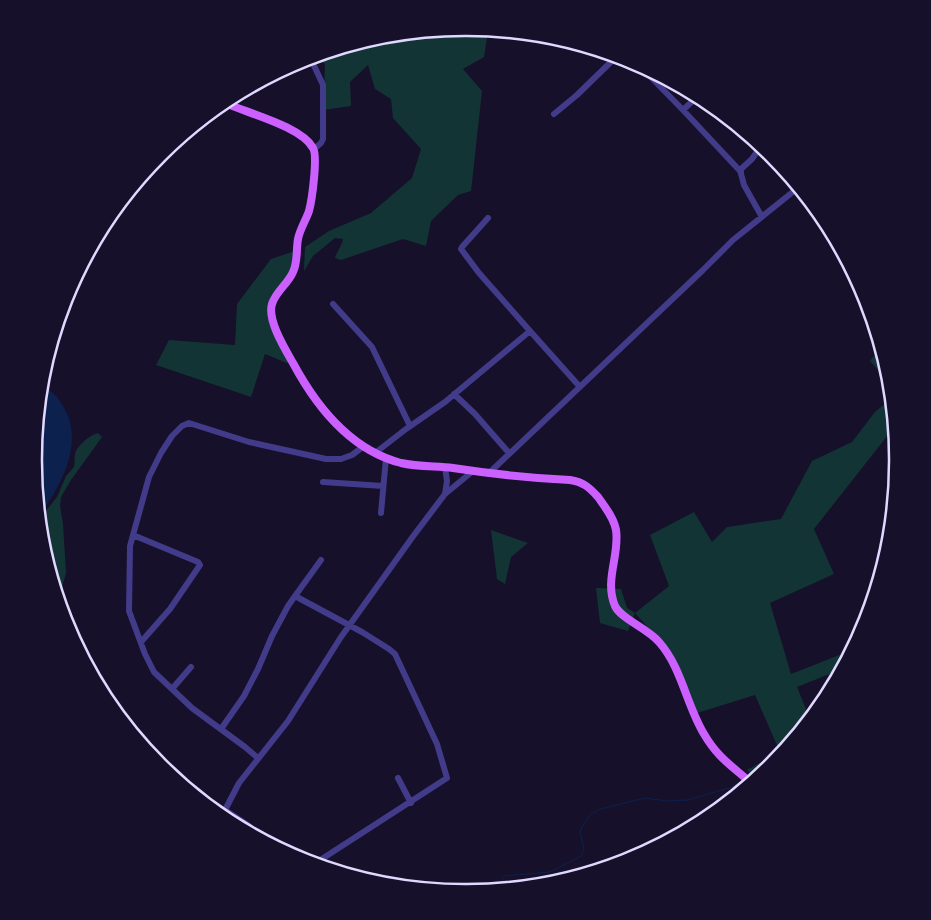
<svg xmlns="http://www.w3.org/2000/svg" width="931" height="920" font-family="'Archivo Narrow',sans-serif">
	<style>
		.green { fill: #133434 }
		.water { fill: #0c214d }
		.lines { fill: none; stroke-linecap: round; stroke-linejoin: round }
		.stream { stroke: #0c214d; stroke-width: 1 }
		.minor { stroke: #423b89; stroke-width: 6 }
		.major { stroke: #cc60ff; stroke-width: 8 }
		.rim { fill: none; stroke: #e0d9ff; stroke-width: 2.5 }
	</style>
	<rect width="100%" height="100%" fill="#16102a"/>
	<path class="green" d="M466,28L488,31L484,57L463,69L482,91L471,191L458,195L431,221L426,246L403,239L341,260L335,258C337,251 342,246 343,239L335,238L313,256L304,271L305,247L329,231L371,213L412,178L421,149L393,118L391,99L375,89L368,65L350,82L351,106L323,110L325,65L321,58L324,53L381,36Z
		M295,251L293,268L280,285L271,315L294,358L287,363L265,354L251,397L156,365L169,340L235,345L237,304L271,259Z
		M881,347L890,383L870,361Z
		M892,398L895,430L888,435L814,529L834,574L770,603L791,674L847,652L849,656L842,669L797,687L810,719L771,766L755,778L747,770L780,752L755,695L694,714L668,650L635,613L628,631L600,623L596,588L621,589L627,608L635,613L669,586L650,535L694,512L712,542L727,527L781,519L812,461L852,442L875,412Z
		M98,433L102,437L71,480L61,497L60,506L63,524L66,573L58,601L41,544L40,518L57,497L66,476L74,467C75,463 74,459 75,455C76,446 90,435 98,433Z
		M491,530L528,543L511,557L505,584L497,579Z"/>
	<path class="water" d="M41,383C46,387 51,391 56,396C89,435 64,481 39,516L33,460Z"/>
	<g class="lines">
		<path class="stream" d="M748,775L754,768L777,759
			M498,889L504,876L550,872L581,856L584,850L580,832L583,825L591,814L601,809L645,798L667,801L688,800L732,787L743,780"/>
		<path class="minor" d="M310,57L323,85V139L321,143L314,149
			M639,65L683,110
			M698,96L683,110L741,172
			M554,114L577,95L617,56
			M761,146L752,159L740,170L744,185L762,217
			M488,218L462,247L461,249L479,273L530,331
			M333,304L372,347L410,426
			M454,394L475,414L509,453
			M375,453L406,429L445,402L530,331L580,387
			M445,467L447,481L445,494
			M488,474L703,270L733,240L799,187
			M323,482L383,486
			M381,513L386,458
			M133,535L198,562L200,565L170,609L141,642
			M295,596L321,560
			M172,689L191,667
			M221,729L244,696L258,669L272,636L288,606L295,596L362,632L389,649L395,654L437,744L447,778L314,864
			M258,758L245,747L192,708L154,672L145,654L129,611L130,546L149,477L161,453L172,436L182,426L189,423L249,442L326,459H341L352,455L364,446
			M398,778L411,803
			M262,839L249,826L225,810L239,783L288,721L341,637L414,535L445,494L473,471"/>
		<path class="major" d="M223,102C246,113 301,126 313,148C318,156 312,200 309,211C306,220 300,229 298,239C296,250 298,262 293,272C288,284 276,291 272,304C267,320 285,349 293,363C316,406 351,450 401,463C418,467 436,466 453,468C492,474 530,478 570,480C583,482 589,487 598,497C605,507 614,518 616,530C620,555 604,580 615,606C621,619 647,628 659,642C682,668 686,704 704,734C718,758 731,765 751,783"/>
	</g>
	<path d="M0 0H931V920H0ZM465 36H466A423 423 0 0 1 889 459V461A423 423 0 0 1 466 884H465A423 423 0 0 1 42 461V459A423 423 0 0 1 465 36Z" fill="#16102a" fill-rule="evenodd"/>
	<path class="rim" d="M465 36H466A423 423 0 0 1 889 459V461A423 423 0 0 1 466 884H465A423 423 0 0 1 42 461V459A423 423 0 0 1 465 36Z"/>
</svg>
